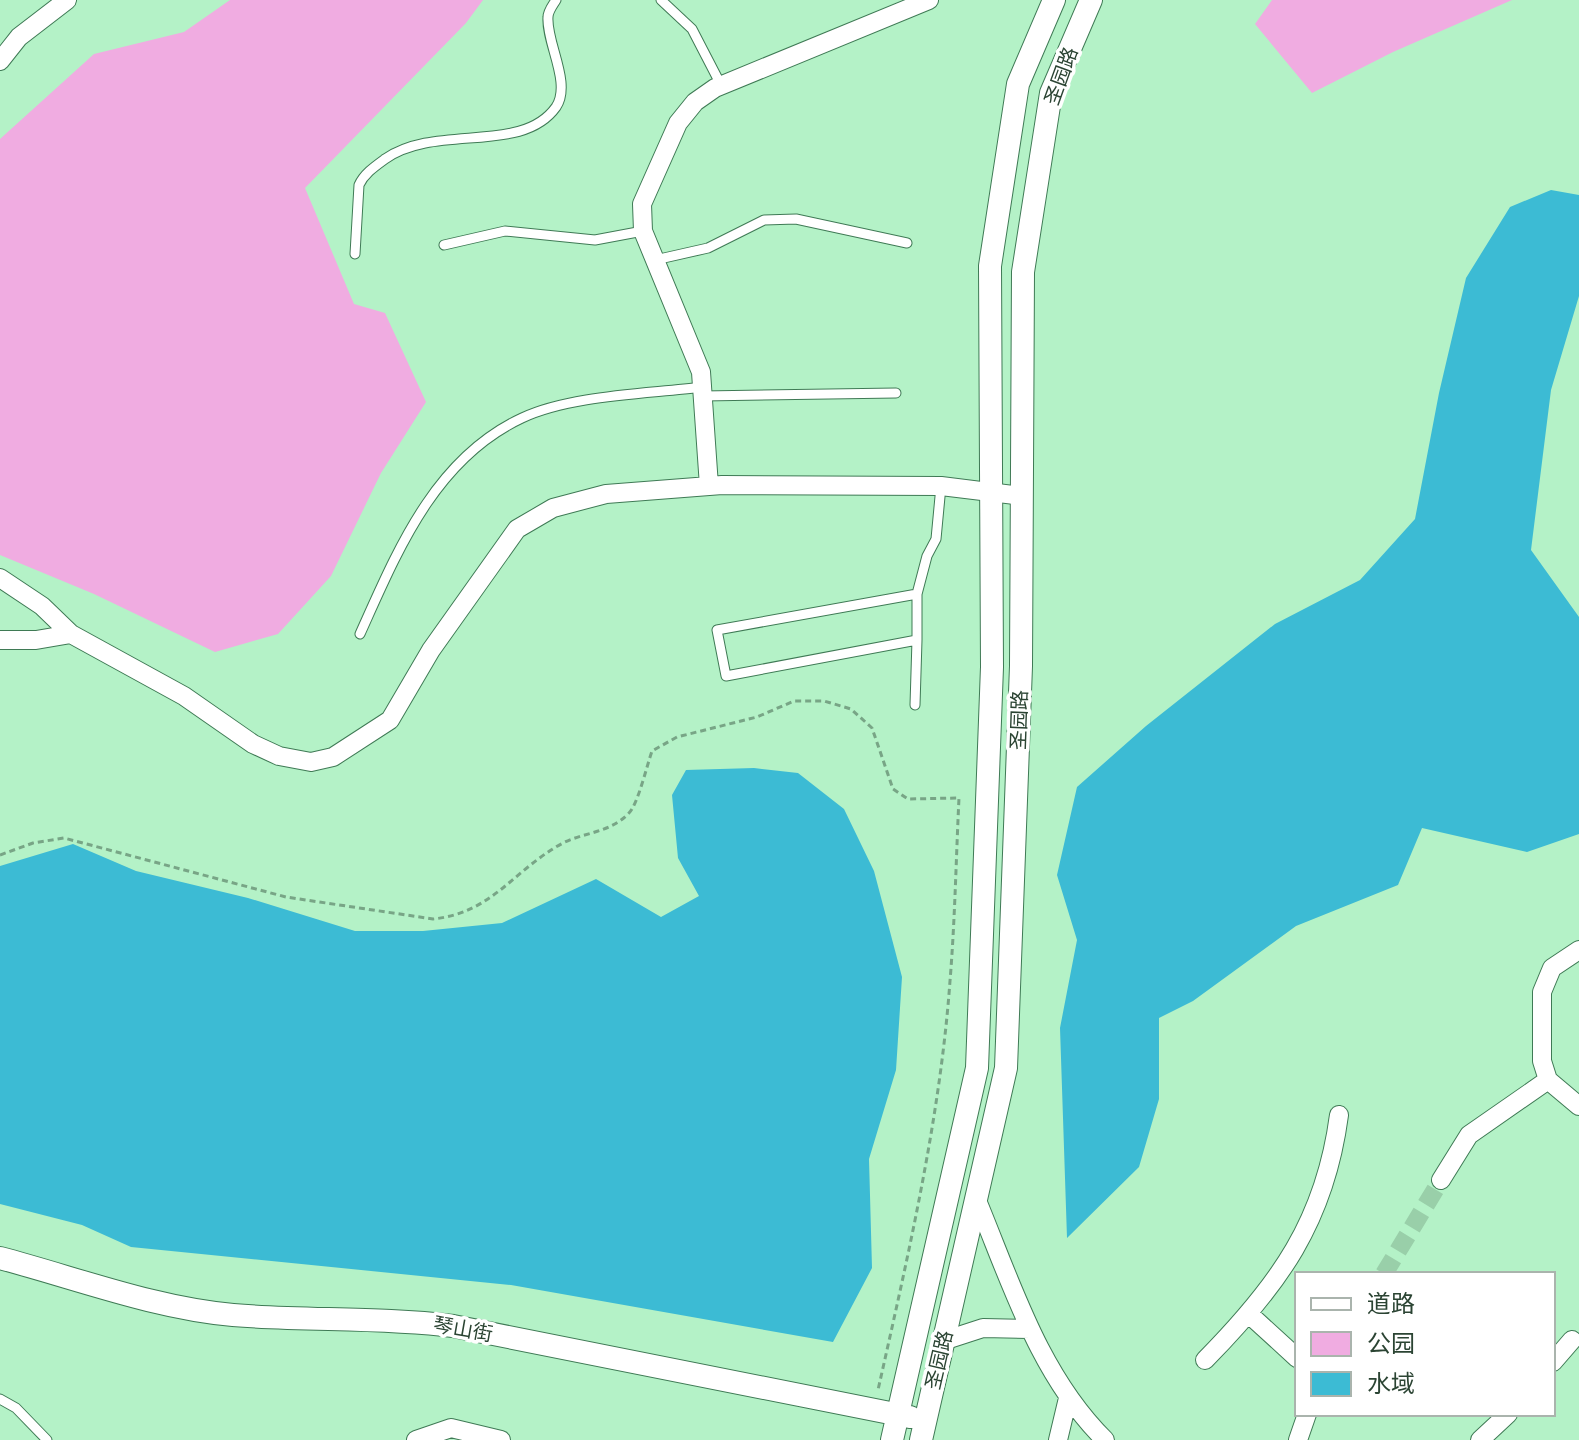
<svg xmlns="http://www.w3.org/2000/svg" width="1579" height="1440" font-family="'PT Sans Narrow','Noto Sans SC',sans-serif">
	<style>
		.green { fill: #f0ace1 }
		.water { fill: #3cbbd4 }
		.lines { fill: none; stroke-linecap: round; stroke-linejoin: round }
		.minor-tunnel { stroke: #99cfa9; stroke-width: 18; stroke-dasharray: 18 9; stroke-linecap: butt }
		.service-casing { stroke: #3f7a55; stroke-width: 11 }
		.minor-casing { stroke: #3f7a55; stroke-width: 20 }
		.tertiary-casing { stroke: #3f7a55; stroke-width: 24 }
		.path { stroke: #78a586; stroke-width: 3; stroke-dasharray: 6 4; stroke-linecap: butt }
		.service { stroke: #fff; stroke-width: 9 }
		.minor { stroke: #fff; stroke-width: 18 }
		.tertiary { stroke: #fff; stroke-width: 22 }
		.labels { text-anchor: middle; stroke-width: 7; stroke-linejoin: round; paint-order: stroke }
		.street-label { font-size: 20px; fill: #2b4433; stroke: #fff }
	</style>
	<rect width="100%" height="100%" fill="#b4f2c7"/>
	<path class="green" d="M230,0H483L466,23L305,188L354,304L385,313L426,402L381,473L331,576L278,634L215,652L94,594L0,555V139L94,54L184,32Z
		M1272,0H1512L1393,52L1312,93L1255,24Z"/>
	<path class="water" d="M1551,190L1579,195V296L1551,390L1531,550L1579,617V834L1527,852L1422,828L1398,885L1296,926L1193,1001L1159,1018V1099L1139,1167L1067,1238L1060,1028L1077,940L1057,875L1077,787L1146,726L1275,624L1360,580L1415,519L1439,393L1466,278L1510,207Z
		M754,768L798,773L844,809L874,871L902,977L896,1070L869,1159L872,1268L833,1342L511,1285L131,1247L82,1225L0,1204V866L73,844L136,871L248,898L355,931H423L502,923L596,879L661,917L699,896L678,858L672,795L686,770Z"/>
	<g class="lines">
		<path class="minor-tunnel" d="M1384,1274L1441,1180"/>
		<defs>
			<path id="service" d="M661,0L692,29L721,85
				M444,245L505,231L595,240L643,231
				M355,254L359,185C364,174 374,167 385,159C437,123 522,155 556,107C572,83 546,43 548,17C548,11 553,5 556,0
				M655,260L708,248L764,220L796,219L907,243
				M703,396L896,393
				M917,594V640L726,676L717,630L917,594L927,556L936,539L941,486
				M360,634C397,552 434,459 522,418C571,395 648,394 702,387
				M915,705L917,640
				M0,1399L16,1408L47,1440"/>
			<path id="minor" d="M0,61L19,37L67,0
				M709,486L701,372L643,231L642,204L678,123L695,102L715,88L929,0
				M0,578L42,606L71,634L184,696L253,744L279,756L311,762L333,757L390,720L431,650L517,529L553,508L606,494L722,485L941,486L1022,496
				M0,640H36L71,634
				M1579,950L1552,968L1542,992V1061L1548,1080L1579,1106
				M1441,1180L1469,1135L1548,1080
				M976,1198C1011,1282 1039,1375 1105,1440
				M1250,1315L1297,1358
				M943,1341L983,1328L1030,1329
				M1205,1360C1279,1285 1325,1221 1339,1115
				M1553,1362L1572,1340
				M416,1440L451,1428L501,1440
				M1058,1440L1068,1398
				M1298,1440L1307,1414
				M1480,1440L1508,1414"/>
			<path id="tertiary" d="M0,1258C76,1278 154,1308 233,1315C306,1321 380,1317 453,1326L910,1417
				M892,1440L977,1068L992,667L990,266L1018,84L1054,0
				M921,1440L1006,1068L1021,666L1023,272L1051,93L1091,0"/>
		</defs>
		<use href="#service" class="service-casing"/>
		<use href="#minor" class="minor-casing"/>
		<use href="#tertiary" class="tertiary-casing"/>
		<path class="path" d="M0,855L33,843L64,838L286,897L433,919C493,913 514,869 563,843C585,832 610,833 629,813C638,804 647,765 652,751L677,737L757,717L794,701H824L851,709L872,728L893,789L908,799L959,798C956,859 955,920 950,981C940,1119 908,1256 878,1390"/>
		<use href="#service" class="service"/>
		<use href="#minor" class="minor"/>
		<use href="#tertiary" class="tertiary"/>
	</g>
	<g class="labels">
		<g class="street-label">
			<text transform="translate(1061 76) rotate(-70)" y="7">圣园路</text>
			<text transform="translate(1019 720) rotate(-88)" y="7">圣园路</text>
			<text transform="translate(463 1329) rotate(10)" y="7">琴山街</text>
			<text transform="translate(939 1360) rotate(-77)" y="7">圣园路</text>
		</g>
	</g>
	<rect x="1295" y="1272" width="260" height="144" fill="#ffffff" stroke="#aab4ad" stroke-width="2"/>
	<rect x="1311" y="1298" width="40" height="12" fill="#ffffff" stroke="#aab4ad" stroke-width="2"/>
	<text x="1367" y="1312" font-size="24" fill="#2b4433">道路</text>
	<rect x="1311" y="1332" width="40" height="24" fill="#f0ace1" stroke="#aab4ad" stroke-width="2"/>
	<text x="1367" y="1352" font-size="24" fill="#2b4433">公园</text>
	<rect x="1311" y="1372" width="40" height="24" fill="#3cbbd4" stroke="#aab4ad" stroke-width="2"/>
	<text x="1367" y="1392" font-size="24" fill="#2b4433">水域</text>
</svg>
